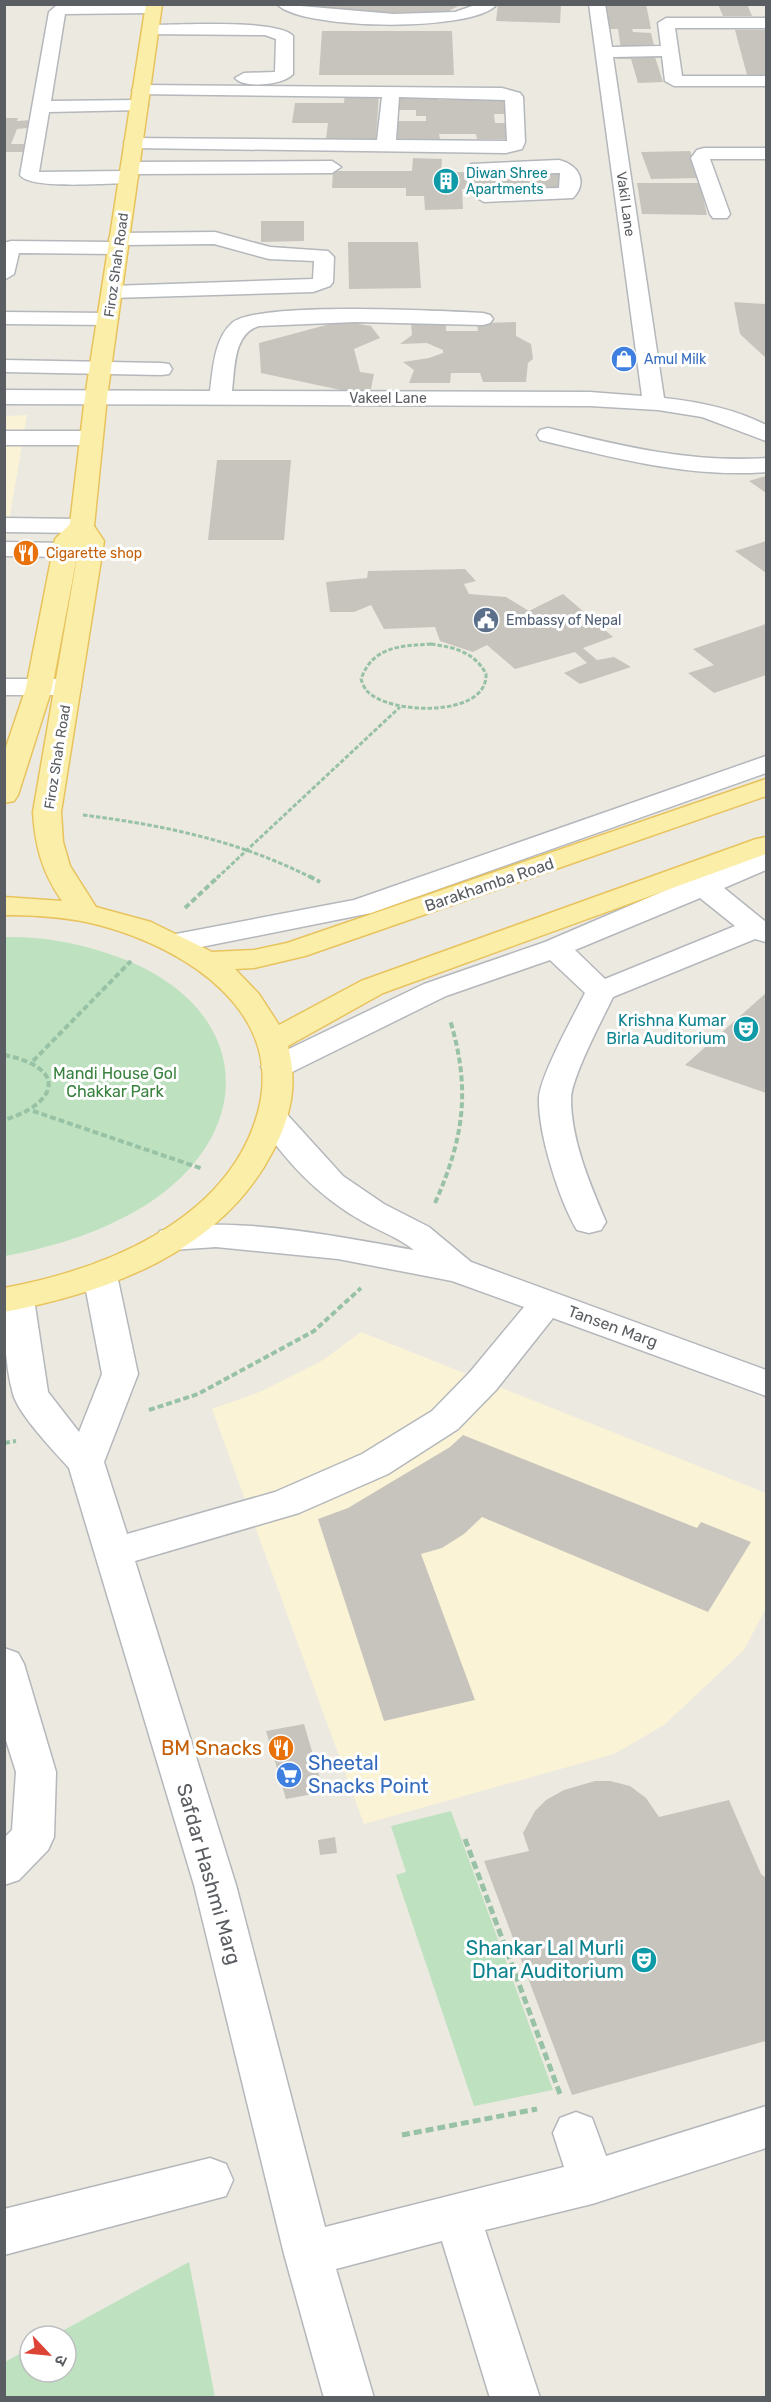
<svg xmlns="http://www.w3.org/2000/svg" width="771" height="2402" font-family="Rubik,'Noto Sans Devanagari',sans-serif">
	<style>
		.commercial { fill: #fbf3d6 }
		.green { fill: #bee2bf }
		.building { fill: #c7c4be }
		.lines { fill: none; stroke-linecap: round; stroke-linejoin: round }
		.minor-casing { stroke: #b4b7bb; stroke-width: 3 }
		.major-casing { stroke: #e8c35d; stroke-width: 3 }
		.path-far2 { stroke: #98c2a5; stroke-width: 3; stroke-dasharray: 4.5 2; stroke-linecap: butt }
		.path-far1 { stroke: #98c2a5; stroke-width: 4; stroke-dasharray: 6 3; stroke-linecap: butt }
		.path { stroke: #98c2a5; stroke-width: 5; stroke-dasharray: 8 4; stroke-linecap: butt }
		.minor { fill: #fff; fill-rule: evenodd }
		.major { fill: #faeea8; fill-rule: evenodd }
		.labels { text-anchor: middle; stroke-width: 6; stroke-linejoin: round; paint-order: stroke }
		.far-culture-label { font-size: 14px; fill: #0d838f; stroke: #fff; text-anchor: start }
		.far-street-label { font-size: 14px; fill: #5a5d61; stroke: #fff }
		.far-shop-label { font-size: 14px; fill: #366cbe; stroke: #fff; text-anchor: start }
		.far-food-label { font-size: 14px; fill: #c56008; stroke: #fff; text-anchor: start }
		.far-service-label { font-size: 14px; fill: #4e5e75; stroke: #fff; text-anchor: start }
		.street-label { font-size: 16px; fill: #5a5d61; stroke: #fff }
		.culture-label { font-size: 16px; fill: #0d838f; stroke: #fff; text-anchor: end }
		.park-label { font-size: 16px; fill: #39813e; stroke: #fff }
		.near-food-label { font-size: 20px; fill: #c56008; stroke: #fff; text-anchor: end }
		.near-shop-label { font-size: 20px; fill: #366cbe; stroke: #fff; text-anchor: start }
		.near-street-label { font-size: 20px; fill: #5a5d61; stroke: #fff }
		.near-culture-label { font-size: 20px; fill: #0d838f; stroke: #fff; text-anchor: end }
	</style>
	<rect width="100%" height="100%" fill="#ece9e1"/>
	<path class="commercial" d="M27,415L5,545V416Z
		M361,1332L766,1493V1608L744,1650L664,1725L614,1754L364,1824L212,1409L262,1391L323,1360Z"/>
	<path class="green" d="M5,937C48,936 94,946 133,963C253,1016 255,1133 149,1203C105,1231 55,1247 5,1256Z
		M451,1811L553,2090L474,2106L396,1875L406,1872L391,1826Z
		M189,2262L215,2397H5V2362L30,2348V2372H66V2336H53Z"/>
	<path class="building" d="M498,4L561,5L560,23L496,21Z
		M605,4H646L651,29H632L633,32L651,33L655,50H621L618,29H609Z
		M718,4H747L752,16H723Z
		M300,5H460L449,11L424,15L416,12L326,15Z
		M735,30H766V79H748Z
		M322,31H452L454,75H319Z
		M654,54L663,82L638,83L631,59H617L615,55Z
		M345,93H379L376,139H326L328,123H292L295,103H344Z
		M393,96H437L438,100H475L474,96H506L509,114H494L495,123H510L512,139H477L476,134H439L440,139H395L394,121H426V116H416V110H394Z
		M4,118H18L17,121L33,120L28,128L17,129L11,144H25V152H4Z
		M690,151L700,178L651,179L641,152Z
		M413,158L442,159L441,172L560,173L561,190L462,189L463,209L425,210L424,196H406V188H332L333,171H412Z
		M637,183H700L707,215L642,214Z
		M261,221H304V241L261,242Z
		M348,242H418L421,288L349,289Z
		M734,302L766,304V358L740,334Z
		M341,321L371,326L380,338L354,349L360,372L374,374L371,389L350,392L261,373L259,343Z
		M516,322V336L531,344L533,359L528,363L526,382H483L480,373H451L450,383H409L414,370L403,362L429,358L443,353V350L427,343L400,344L412,335L411,324L446,323V331H478L477,323Z
		M217,460H291L284,540H208Z
		M766,476V493L749,481Z
		M766,541V573L735,551Z
		M465,569L476,581L464,584L469,594L506,597L529,611L563,594L613,637L583,648L597,660L614,657L631,667L580,684L564,673L587,663L575,652L515,669L487,645L473,652L440,641L435,627L384,629L371,605L354,612H330L326,582L367,578L368,571Z
		M766,624V675L714,693L688,673L714,665L693,649Z
		M766,993V1093L685,1065Z
		M463,1435L697,1528L701,1522L751,1542L708,1612L482,1517L464,1534L442,1548L421,1554L475,1700L384,1721L318,1519L348,1508L450,1447Z
		M304,1724L324,1792L286,1799L266,1731Z
		M595,1781H610L630,1786L646,1798L659,1817L729,1800L761,1874L766,1878V2041L572,2095L484,1861L529,1851L523,1833L535,1811L546,1800L564,1790Z
		M335,1837L337,1853L320,1855L318,1840Z"/>
	<g class="lines">
		<defs>
			<path id="minor" d="M58,4H159L161,8L153,13L65,14L51,101L139,100L148,105L139,110L49,112L39,172L123,171L121,168L123,164L130,162L332,161L341,167L332,173L136,174L138,177L136,181L129,183C109,183 30,190 20,175L49,12Z
				M277,4L394,14L455,12L478,4H497C475,33 299,30 277,4Z
				M589,4H605L612,47L661,46L658,23L666,18H766V28H675L682,76H766V86H674L665,81L662,56L613,57L664,398C700,402 735,409 766,425V441L702,417L658,410L590,406L4,404V390L210,391C213,369 214,339 232,323C258,301 442,311 483,313L490,315L493,319L490,323L483,325L356,322L259,326C233,334 235,368 232,391L590,392L642,396Z
				M150,25C175,25 280,19 293,36V74C284,85 244,89 235,78L244,73L275,72L276,39L265,35L144,34L142,30Z
				M141,85L502,88L520,93L523,97L525,142L522,149L506,153L133,148L127,146L124,142L127,138L377,140L382,97L135,94L132,90ZM399,97L505,100L507,141L396,140Z
				M704,148H766V159H710L730,214L727,218H713L710,214L691,158L697,150Z
				M559,160C579,165 588,182 573,198L484,202L474,196L484,190L559,188L560,173L478,174L469,168L471,164Z
				M215,232L270,247L328,251L334,257L333,282L330,286L313,292L112,298L105,296L102,292L105,288L112,286L313,279L314,261L269,259L214,244L126,245L128,248L125,252L118,254L19,253L14,274L4,280V243L11,241L111,242L109,239L112,235L119,233Z
				M4,312L108,313L115,315L118,319L115,323L108,325L4,324Z
				M4,360L161,363L169,364L172,369L169,374L161,375L4,372Z
				M548,428C621,446 691,463 766,458V472C689,478 615,458 540,440L537,435L540,430Z
				M4,431H91L99,433L102,438L99,443L91,445H4Z
				M4,518L82,519L90,521L94,526L90,531L82,533L4,532Z
				M4,542L65,543L73,545L77,550L73,555L65,557L4,556Z
				M4,679H68L77,682L81,687L77,692L68,695H4Z
				M766,756V773L371,913L176,952L166,949L161,943L166,937L176,934L354,900Z
				M766,852V870L724,888L766,922V942L755,939L613,997C603,1018 571,1078 571,1099C571,1140 590,1184 606,1222L601,1230L589,1233L577,1230C559,1200 538,1133 539,1098C540,1076 574,1015 585,993L550,960L446,996L288,1074L277,1077L266,1074L261,1067L266,1060L424,984L545,942L692,879ZM700,898L735,926L605,979L575,950Z
				M273,1108L284,1111L343,1176L384,1204L429,1227L471,1262L766,1370V1396L553,1318L496,1390L458,1429L388,1474L299,1513L135,1561L236,1885L325,2227L564,2167L553,2133L560,2118L576,2112L592,2118L606,2156L766,2106V2148L592,2204L485,2230L540,2398H490L442,2241L336,2269L374,2398H324L284,2254L194,1885L69,1468C54,1451 19,1415 13,1394C4,1361 4,1324 4,1291L17,1287L29,1291L34,1299L48,1392L79,1432L102,1374L83,1275L88,1267L100,1263L112,1267L117,1275L138,1374L104,1462L127,1534L275,1492L362,1454L432,1411L470,1372L524,1307L452,1281L338,1259L216,1247L172,1250L160,1247L155,1239L160,1231C225,1213 346,1238 414,1250C398,1237 379,1231 362,1221C319,1197 283,1159 257,1118L262,1111Z
				M4,1648L18,1653L24,1664L56,1772L54,1837L48,1850L19,1880L4,1885V1838L12,1830L16,1772L4,1734Z
				M210,2158L226,2164L233,2180L226,2196L4,2255V2209Z"/>
			<path id="major" d="M146,4H162L107,397L94,526L104,541L61,812L63,842L70,866L96,907L151,922L212,952L254,950L287,943L766,779V796L305,956L254,968L235,969L259,994L279,1025L361,981L756,839L766,837V854L383,993L288,1046C298,1085 291,1116 273,1151C221,1252 109,1292 4,1312V1288C102,1270 223,1223 256,1119C290,1013 186,948 99,925C68,917 36,915 4,915V897L62,901C42,872 35,846 33,812L80,540L52,688L18,795L14,801L4,803V753L26,688L55,539L70,524L85,397Z"/>
		</defs>
		<use href="#minor" class="minor-casing"/>
		<use href="#major" class="major-casing"/>
		<path class="path-far2" d="M431,644C453,647 475,652 486,674C488,718 389,715 367,691C364,688 362,682 361,679C373,646 400,646 431,644Z
			M83,815C163,825 240,841 312,878
			M217,878L400,707"/>
		<path class="path-far1" d="M309,876L320,882
			M185,908L219,876
			M4,1055C67,1067 60,1103 4,1120
			M33,1061L131,961
			M33,1111L203,1169
			M435,1203C464,1138 471,1089 450,1020
			M149,1410L198,1394L314,1331L361,1288
			M4,1443L16,1441"/>
		<path class="path" d="M465,1839L560,2094
			M402,2135L537,2109"/>
		<use href="#minor" class="minor"/>
		<use href="#major" class="major"/>
	</g>
	<defs>
		<symbol id="building-disc" viewBox="-11 -11 22 22"><circle r="9.5" fill="#0f9aa8" stroke="#fff"/><path d="M-4-6H4V6H1V3H-1V6H-4ZM-2.5-4.3h1.7v1.8h-1.7ZM.8-4.3h1.7v1.8H.8ZM-2.5-1h1.7V.8h-1.7ZM.8-1h1.7V.8H.8Z" fill="#fff"/></symbol>
		<symbol id="shop-disc" viewBox="-11 -11 22 22"><circle r="9.5" fill="#3f7fe0" stroke="#fff"/><path d="M-5-2.5h2.3a2.7 3.5 0 0 1 5.4 0H5L5.5 6h-11ZM-1.5-2.5h3a1.5 2.3 0 0 0-3 0Z" fill="#fff"/></symbol>
		<symbol id="restaurant-disc" viewBox="-11 -11 22 22"><circle r="9.5" fill="#e8710a" stroke="#fff"/><path d="M-5-6h1v4h1v-4h1v4h1v-4h1v5L-1.5 .5V6h-2V.5L-5-1ZM5-6V6H3V1.5H1.5Q1.5-4 5-6Z" fill="#fff"/></symbol>
		<symbol id="civic-disc" viewBox="-11 -11 22 22"><circle r="9.5" fill="#5c6f8a" stroke="#fff"/><path d="M-.6-6.5H3V-4.5H.6V-3L4-1V1h2V6H-6V1h2V-1L-.6-3ZM-1.2 2.5V6h2.4V2.5Z" fill="#fff"/></symbol>
		<symbol id="theatre-disc" viewBox="-11 -11 22 22"><circle r="9.5" fill="#0f9aa8" stroke="#fff"/><path d="M-5-5.5Q0-4 5-5.5V0Q5 5 0 6Q-5 5-5 0ZM-3.3-2.5H-1v1.5H-3.3ZM1-2.5H3.3v1.5H1ZM-2.8 1Q0 5.5 2.8 1Z" fill="#fff"/></symbol>
		<symbol id="supermarket-disc" viewBox="-11 -11 22 22"><circle r="9.5" fill="#3f7fe0" stroke="#fff"/><path d="M-6-5.5h2.5l.6 2H6L4.5 2H-2.5L-4.4-4H-6ZM-1.5 3.2a1.3 1.3 0 1 0 .1 0ZM3 3.2a1.3 1.3 0 1 0 .1 0Z" fill="#fff"/></symbol>
	</defs>
	<g fill-rule="evenodd">
		<use href="#building-disc" x="431" y="166" width="30" height="30"/>
		<use href="#shop-disc" x="609" y="344" width="30" height="30"/>
		<use href="#restaurant-disc" x="11" y="538" width="30" height="30"/>
		<use href="#civic-disc" x="471" y="605" width="30" height="30"/>
		<use href="#theatre-disc" x="731" y="1014" width="30" height="30"/>
		<use href="#restaurant-disc" x="266" y="1733" width="30" height="30"/>
		<use href="#supermarket-disc" x="274" y="1760" width="30" height="30"/>
		<use href="#theatre-disc" x="629" y="1945" width="30" height="30"/>
	</g>
	<g class="labels">
		<g class="far-culture-label">
			<text x="466" y="178">Diwan Shree<tspan x="466" dy="16">Apartments</tspan></text>
		</g>
		<g class="far-street-label">
			<text transform="translate(626 204) rotate(82)" y="5">Vakil Lane</text>
			<text transform="translate(116 265) rotate(-82)" y="5">Firoz Shah Road</text>
			<text x="388" y="403">Vakeel Lane</text>
			<text transform="translate(57 757) rotate(-81)" y="5">Firoz Shah Road</text>
		</g>
		<g class="far-shop-label">
			<text x="644" y="364">Amul Milk</text>
		</g>
		<g class="far-food-label">
			<text x="46" y="558">Cigarette shop</text>
		</g>
		<g class="far-service-label">
			<text x="506" y="625">Embassy of Nepal</text>
		</g>
		<g class="street-label">
			<text transform="translate(489 884) rotate(-19)" y="6">Barakhamba Road</text>
			<text transform="translate(613 1326) rotate(20)" y="6">Tansen Marg</text>
		</g>
		<g class="culture-label">
			<text x="726" y="1026">Krishna Kumar<tspan x="726" dy="18">Birla Auditorium</tspan></text>
		</g>
		<g class="park-label">
			<text x="115" y="1079">Mandi House Gol<tspan x="115" dy="18">Chakkar Park</tspan></text>
		</g>
		<g class="near-food-label">
			<text x="262" y="1755">BM Snacks</text>
		</g>
		<g class="near-shop-label">
			<text x="308" y="1770">Sheetal<tspan x="308" dy="23">Snacks Point</tspan></text>
		</g>
		<g class="near-street-label">
			<text transform="translate(209 1874) rotate(74)" y="7">Safdar Hashmi Marg</text>
		</g>
		<g class="near-culture-label">
			<text x="624" y="1955">Shankar Lal Murli<tspan x="624" dy="23">Dhar Auditorium</tspan></text>
		</g>
	</g>
	<rect width="771" height="2402" fill="none" stroke="#5a5d61" stroke-width="12"/>
	<g transform="translate(48 2354) rotate(116)"><circle r="28" fill="#ffffff" stroke="#bdbec0" stroke-width="1.5"/>
	<path d="M0-4.5L10 22L0 15L-10 22Z" fill="#de4435"/>
	<text y="-9" font-size="16" font-weight="bold" text-anchor="middle" fill="#5a5d61">उ</text>
	</g>
</svg>
